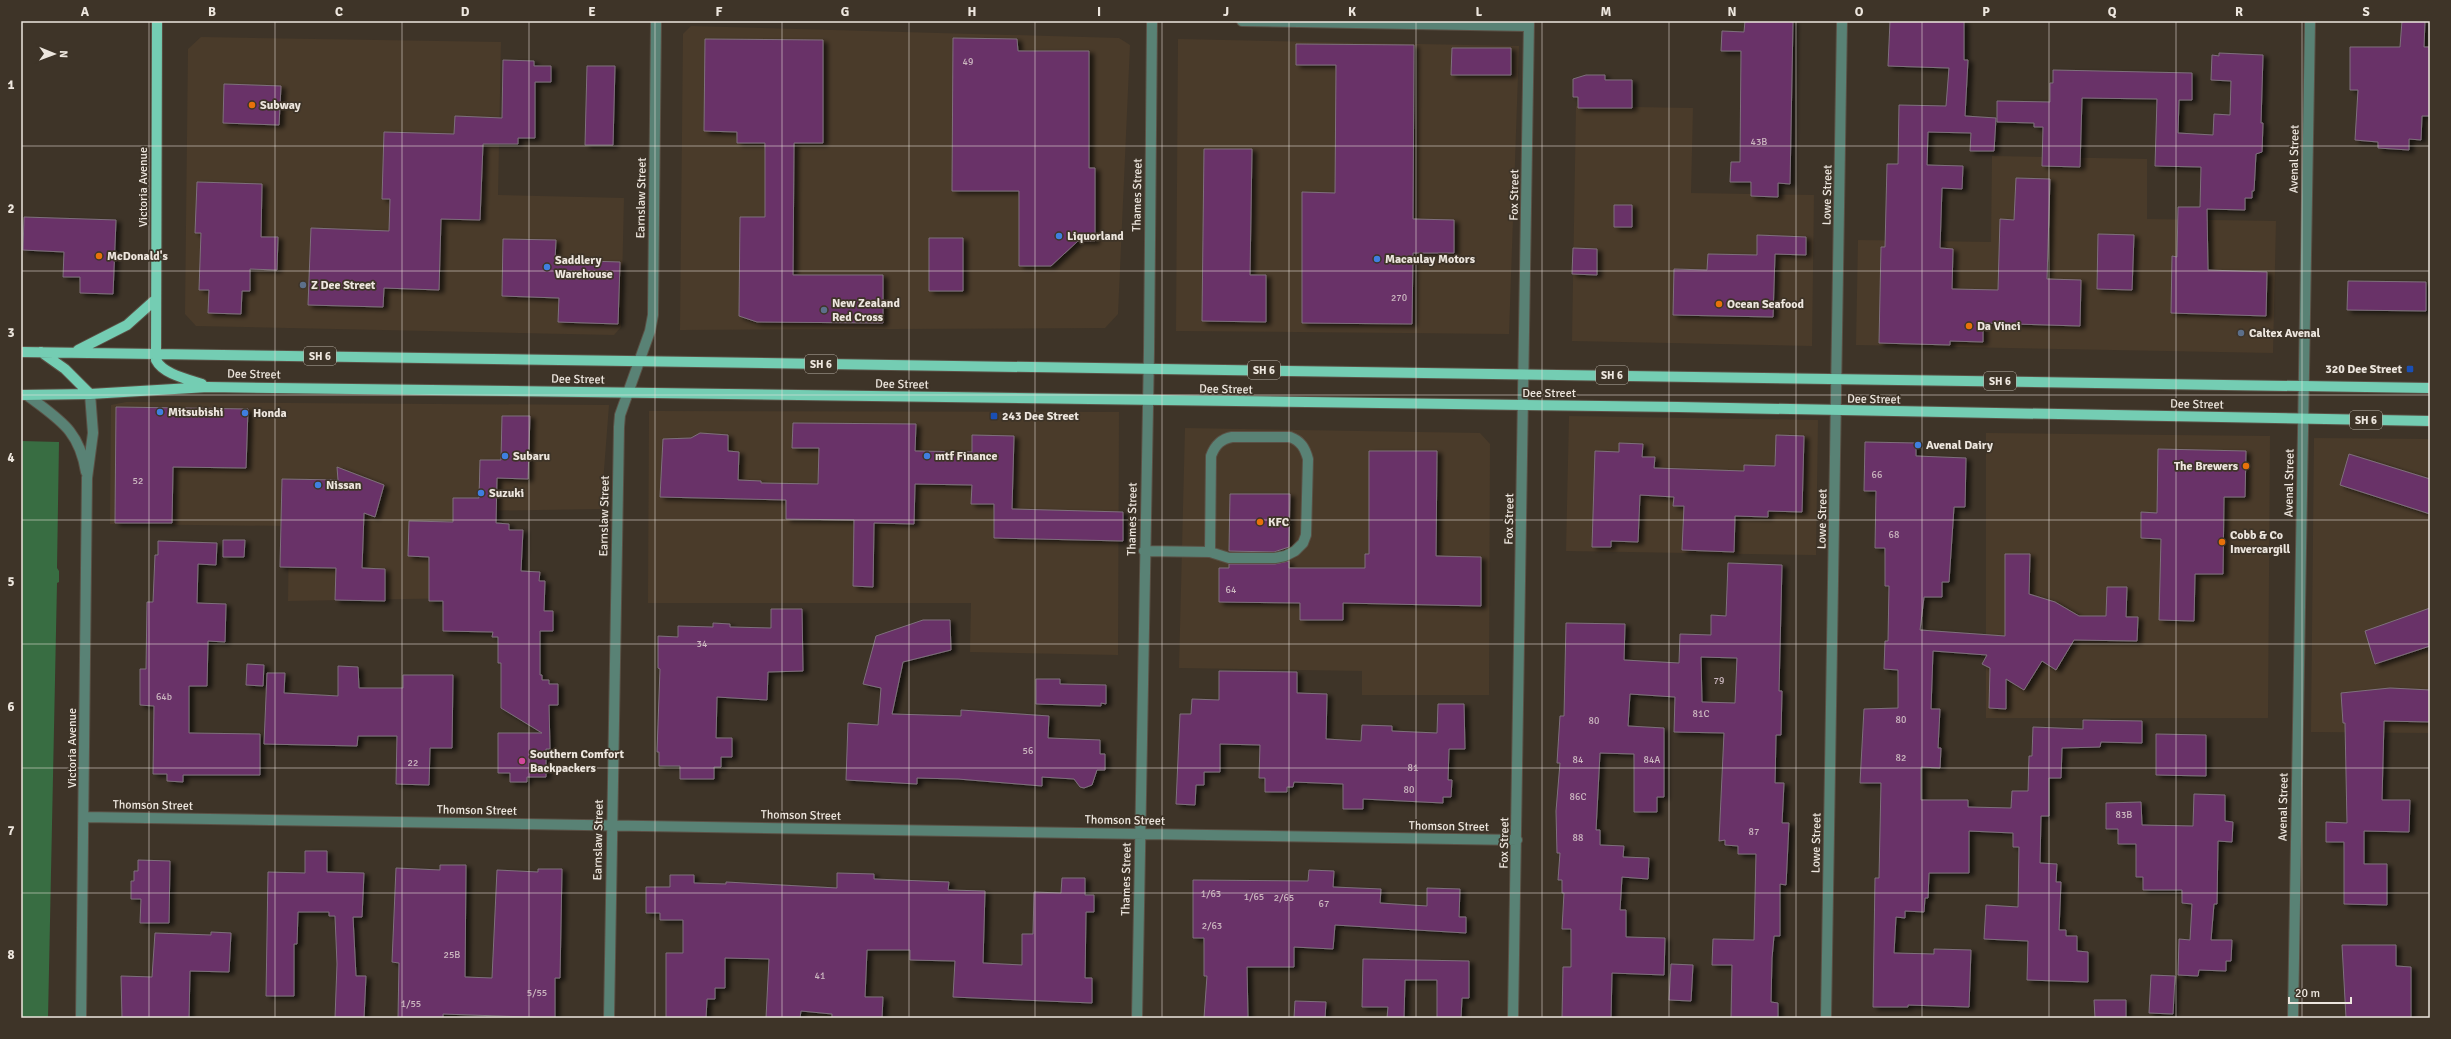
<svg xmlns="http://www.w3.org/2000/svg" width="2451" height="1039" font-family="Signika,sans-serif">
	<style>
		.built { fill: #4a3b2a }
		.green { fill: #386d42 }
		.building { fill: #693067; stroke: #7e707c; fill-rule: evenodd; filter: url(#shadow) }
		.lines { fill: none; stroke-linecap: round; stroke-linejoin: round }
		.minor-casing { stroke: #5a5045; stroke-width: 12 }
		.major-casing { stroke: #5a5045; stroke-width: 12 }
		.minor { stroke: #598275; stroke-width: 10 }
		.major { stroke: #74cdb3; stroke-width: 10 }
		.grid { fill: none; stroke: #ede6de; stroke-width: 1; stroke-opacity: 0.55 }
		.food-dot { fill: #e8710a; stroke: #3e3428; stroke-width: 1.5 }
		.shop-dot { fill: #3f7fe0; stroke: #3e3428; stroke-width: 1.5 }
		.service-dot { fill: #5c6f8a; stroke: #3e3428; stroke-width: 1.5 }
		.transit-dot { fill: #1a4fb4; stroke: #3e3428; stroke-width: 1.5 }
		.hotel-dot { fill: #d1479c; stroke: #3e3428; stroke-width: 1.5 }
		.labels { text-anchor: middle; stroke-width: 3.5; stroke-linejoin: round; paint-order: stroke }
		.number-label { font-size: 10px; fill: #ccb8c0 }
		.shield { fill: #3e3428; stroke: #b8b1a7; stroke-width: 1 }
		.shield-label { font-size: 11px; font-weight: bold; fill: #ede6de }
		.poi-label { font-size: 12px; font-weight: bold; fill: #ede6de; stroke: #3e3428; text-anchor: start }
		.street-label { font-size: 12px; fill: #ede6de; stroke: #3e3428 }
		.neatline { fill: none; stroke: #ede6de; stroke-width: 1.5 }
		.grid-label { font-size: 13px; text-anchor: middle; font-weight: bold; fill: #ede6de }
	</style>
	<defs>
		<filter id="shadow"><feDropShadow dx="4.5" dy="2.5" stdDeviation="2" flood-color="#0009"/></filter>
	</defs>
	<rect width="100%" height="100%" fill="#3e3428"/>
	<path class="built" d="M691,26L1119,38L1130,45L1118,314L1105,328L680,330L683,34Z
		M201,37L501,42L498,195L624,198L621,327L614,335L196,326L185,314L188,49Z
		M1178,39L1519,46L1509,334L1176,331Z
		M1576,106L1693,108L1691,193L1814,195L1812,346L1572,341Z
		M1992,156L2147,159V219L2276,221L2273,353L1856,345L1858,240L1991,242Z
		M126,402L609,405L601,509L467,511L465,598L288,601L289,526L110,524L111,405Z
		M649,411L1119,412L1118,655L970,652L971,603H648Z
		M1569,416L1818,420L1816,555L1566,551Z
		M1185,428L1480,433L1490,444L1489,695H1362V671L1179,668Z
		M1986,433L2270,436L2268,718H1986Z
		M2314,438L2430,439V733L2311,732Z"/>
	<path class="green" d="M21,441L59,442L57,568L59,571V582L57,583L48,1018H21Z"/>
	<path class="building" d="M1745,21H1793L1790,184L1778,183V197L1751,196V182H1730L1731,162H1740L1741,51H1721L1722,31L1744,32Z
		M1890,21H1964V60H1968L1965,116L1996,118L1994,151H1970L1971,133L1928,132L1927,165L1963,166L1962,189L1942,188L1940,248L1953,249L1952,289L1998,290L2000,219L2014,220L2016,178L2050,179L2047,279L2081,280L2080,326L1983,323V342L1950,341V345L1879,343L1881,247H1885L1887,164H1898L1899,105L1946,106L1949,68L1888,66Z
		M2402,21H2425L2424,47H2430V116H2422L2421,140L2409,139V150L2378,148V142L2355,140L2358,90H2350V47H2400Z
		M953,38L1017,39L1018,51H1089V168H1095V241H1078L1051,266H1019V191H952Z
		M705,39L823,40V143H794L793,275H883V323L757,322L739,316L740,217H765V143H737V132L704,131Z
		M1296,44L1414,45L1413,219L1454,220V253H1413L1412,324L1302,323V192L1335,193L1336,65H1296Z
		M1452,48H1511V75H1451Z
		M2219,53L2263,55L2261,123H2263L2262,152L2256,154L2254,191H2252V198H2245V210L2207,209L2208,270L2267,272L2266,316L2171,313L2172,256L2177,257L2178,207H2200L2201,167L2155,166L2157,99L2082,98L2080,167L2042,166L2043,127H2034V123L1997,122V101L2050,102V83H2053V70L2192,73V100H2179L2178,133L2213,135L2214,114L2230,115L2231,81L2211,80L2212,55L2219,56Z
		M503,60L534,61V66H551V82H535V138H518V144H483L480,220L441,219L439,290L384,288L383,307L308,305L311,228L389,231L390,199H382L384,132L454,134L455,116L502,118Z
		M587,66H615L613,145H585Z
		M1586,75H1605V80H1632V108H1578V97H1573V79Z
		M224,84L281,86L279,125L223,123Z
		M1204,149H1252L1250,275H1266V322L1202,321Z
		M197,182L262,184L261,237H278L277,270L250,269V291H242L241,314L208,313L209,290H199L201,233H195Z
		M1614,205H1632V227H1614Z
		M24,217L116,220L113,294L80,293V277H63L64,252L23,250Z
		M2098,234L2134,235L2132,290L2097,289Z
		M1757,235L1806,237V255L1775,254L1773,317L1673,315L1674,269L1707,270L1708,254L1757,255Z
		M929,238H963V291H929Z
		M503,239L556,240L555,260L620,262L618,324L558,322L559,298L502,296Z
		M1573,248L1597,249V275L1572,274Z
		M2348,281L2426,282V311L2347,310Z
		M116,407L248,409L246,468L173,467L172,523H115Z
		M502,416H530L528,479L497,478L496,523L509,524V530H523L521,571L540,572L539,581H545L544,611H553V631H540V675H542V680H549V684H558V705H549L550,749H546V777H527V782H510V773H498V733H542L501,708V663H498V637H492L493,632L443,631V601H429V557L408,556L409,521L453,522V498H479L480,460H501Z
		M793,423L916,424L915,451L972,452V435L1014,436L1012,509L1123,512V541L994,538V504H971L972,485L915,484L914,524L874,523L873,587L853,586L854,520L786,519V500L660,497L663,439L691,438L700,433L728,435V451L739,452L738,480L761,481V483L818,484L819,448H792Z
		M1776,435L1804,436L1802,512L1768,511V517L1735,516L1734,552L1682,550L1684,506H1673L1674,497L1640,495L1638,542L1611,541V547H1592L1595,451L1619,452V443L1643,444L1642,457H1655L1654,468L1744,471V465L1775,466Z
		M1865,442L1916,443V456L1966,458L1965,507H1954L1949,582H1942V597H1924L1920,630L2005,636V554H2030L2029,594L2055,602L2079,616H2106L2107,587H2127L2126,617H2138L2137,641L2074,640L2056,670L2042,661L2024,690L2006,679V709L1989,708L1990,668L1982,664L1987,655L1933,651L1931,709H1940L1938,748H1941L1940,768L1921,767V800H1968V807L2011,808L2012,791H2028L2029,756H2032L2033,727L2083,729V720L2142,721V743L2101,742L2100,747L2062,748L2061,778H2049V816H2041L2040,863L2057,864L2056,882H2061L2059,930H2066V936H2077V951L2088,952V982L2027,980L2028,941L1984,939L1986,905L2018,907L2019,847H2013V833L1969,831V873H1929L1928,898H1925L1924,912L1905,911V918L1896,917L1894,953L1934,954V949L1971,950L1969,1007L1908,1005V1007H1873L1875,878H1879L1881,783H1860L1864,709L1898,708V670L1884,669L1885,641H1888L1889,586H1885V548H1875L1876,491H1864Z
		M2158,449L2246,451L2245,497H2224L2223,574H2195L2194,621L2159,620L2161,539L2141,538V512L2157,513Z
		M1369,451H1437L1436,556L1481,557V606L1343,603V620H1300V603L1219,602V568H1229V564H1275L1289,561V568H1365V554H1369Z
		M2349,454L2430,479V514L2340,485Z
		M337,467L384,485L375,517L364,513L362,568L385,569V601L335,600L336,568L280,567L282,479L338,480Z
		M1230,494H1290L1289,547L1274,552L1229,551Z
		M223,540H245L244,557H223Z
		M158,541L217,543L216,565L198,564L197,603L226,604L225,642L208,641L207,686H189V733L260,734V775H183V782L167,781V774H153L154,706L140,705V669H146L147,602H153L155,555H158Z
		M1728,563L1782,565L1779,691H1782L1781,735H1776L1775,783H1784L1782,823H1789L1786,885L1780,884V936H1774L1772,958L1771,1002L1778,1003V1018H1731L1732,965H1712L1713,939L1754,940L1756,854H1738V846L1725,845V840L1719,841L1724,733L1674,732L1675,697L1630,694L1628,726L1664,728V797H1657V812H1634V754L1600,753L1596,830H1600V845L1624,846L1623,857L1649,858L1648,879L1622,877L1620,910H1626V937L1665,938L1664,975L1612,973L1611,1018H1562L1563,967H1571V929H1562L1564,893H1562V880H1558L1560,853H1557L1556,811L1560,763H1557L1560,716H1564L1566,623L1625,624L1624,660L1679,663L1680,634L1711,635V615L1726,616ZM1701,657L1737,658L1735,703L1702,702Z
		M2430,608V646L2375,664L2365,631Z
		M771,609H802L803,671L768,672L767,700L717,697L716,738H732V757H721V767H714V779H680V766H659V752H657L660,669L658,668V636L678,637V626L713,627V623L730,624V627L771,628Z
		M923,620H950L951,650L903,662L892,714L961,716V710L1049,716L1048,738L1100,740V754H1105V770H1097L1092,785L1084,788L1080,787L1074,779L1042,777V786L958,779L917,778V784L846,780L848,723L878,725L881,688L863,684L876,636Z
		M247,664L264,665L263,686L246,685Z
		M338,666L358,667L359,688H403V675H453L452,748H430L429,785L396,784L397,736H358L357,746L264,744L267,673H285L284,693L338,696Z
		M1219,671L1297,672V693L1327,694L1326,739L1361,741L1362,725L1392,726V731L1437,733L1438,704H1464L1465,749H1449L1448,780H1452L1451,797H1443V803L1363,799V809H1343V784L1294,782L1293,787H1287V792H1265V778H1259L1260,745L1220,744V772H1204V785H1196L1195,805L1176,804L1180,714H1191L1192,699L1219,700Z
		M1036,679H1060V684L1106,685V704L1101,703V706L1036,704Z
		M2390,688L2430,690V722L2384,721L2382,800H2410L2409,832L2364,831V864H2387V905L2344,904V842H2326V822L2347,823L2345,723H2343L2341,693Z
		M2156,734L2206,735V776L2156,775Z
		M2194,794L2225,795V821L2233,822L2232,842L2218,841L2217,904H2214L2211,940H2232L2231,961H2226V971L2199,970L2198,976L2178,975L2179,939L2190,940L2192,904L2182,903V890H2143V877H2136V844H2118V829H2106V803L2141,802L2142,825L2193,826Z
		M305,851H327V872L364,873L362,917H353L356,976H366L364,1018H335L337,964L335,916H329V912H298L297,944H294V996H266L268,872L305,873Z
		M138,860L170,861L169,923H140L141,899H131V881H134V871H138Z
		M440,865H466L465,977L492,978L497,870L538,872V869H562L560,978H555V1018L443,1014V1018H398L399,963L392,962L396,868L440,870Z
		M1309,870L1334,871L1333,887L1381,889L1380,903L1427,906V888L1460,889L1459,917H1466V933L1335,925L1333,949L1294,947V967H1247L1248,1018H1204L1207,976H1204V938H1193V880L1308,881Z
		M837,873L874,874V879L949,882L948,890L985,891L983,963L1022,965V934H1033L1034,892L1061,893L1062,878H1085V895H1094V912H1086L1085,978H1092V1003L953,997L955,961L910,960V950H867L865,997H883L882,1018H832V1014L801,1011L800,1018H766L769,959L725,958V988H715V999H707L706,1018H666V953H683V920H660V913H646V887H670V875H694V883L726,884V882L837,888Z
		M211,932L231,933L229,972L190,971L189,1018H122L121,976L152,977L155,933L211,935Z
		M2342,945H2396V966L2411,967V1018H2346Z
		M1363,959L1469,961V998H1462L1461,1018H1437V980H1405L1404,1018H1387L1388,1007H1362Z
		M1671,964L1693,965L1691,1001L1669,1000Z
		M2151,975L2175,976L2173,1014L2149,1013Z
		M2094,1000H2126V1018H2095Z
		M1295,1001L1326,1002L1325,1018H1294Z"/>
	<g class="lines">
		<defs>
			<path id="minor" d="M1242,21L1529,26
				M27,395C59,420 79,429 86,472
				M1144,551L1210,552L1229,558H1275L1285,556L1295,551L1303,543L1306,535L1308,459C1305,448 1301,441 1290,437H1232C1221,439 1215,445 1211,456L1210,552
				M84,817L1517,840
				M81,1018L87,478L93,433L90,394
				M609,1018L619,427L620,415L650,331L653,315L656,21
				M1137,1018L1149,351L1152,21
				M1513,1018L1529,21
				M1826,1018L1842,21
				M2293,1018L2310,21"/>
			<path id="major" d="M157,21L156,360C163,374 187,379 202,384
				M78,350L127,325L156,299
				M21,352L2430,388
				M41,352L65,369L90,394
				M21,395L90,394L208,387L1678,407L2430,421"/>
		</defs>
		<use href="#minor" class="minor-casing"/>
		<use href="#major" class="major-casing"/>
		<use href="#minor" class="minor"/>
		<use href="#major" class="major"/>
	</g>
	<path class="grid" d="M149,21V1018M275,21V1018M402,21V1018M529,21V1018M655,21V1018M782,21V1018M909,21V1018M1035,21V1018M1162,21V1018M1289,21V1018M1416,21V1018M1542,21V1018M1669,21V1018M1796,21V1018M1922,21V1018M2049,21V1018M2176,21V1018M2302,21V1018M21,146H2430M21,271H2430M21,395H2430M21,520H2430M21,644H2430M21,768H2430M21,893H2430"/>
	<g class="food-dot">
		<circle cx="252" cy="105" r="4"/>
		<circle cx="99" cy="256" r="4"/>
		<circle cx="1719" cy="304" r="4"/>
		<circle cx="1969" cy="326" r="4"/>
		<circle cx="2246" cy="466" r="4"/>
		<circle cx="1260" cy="522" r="4"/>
		<circle cx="2222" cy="542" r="4"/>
	</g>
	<g class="shop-dot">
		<circle cx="1059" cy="236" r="4"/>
		<circle cx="1377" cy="259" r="4"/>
		<circle cx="547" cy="267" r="4"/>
		<circle cx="160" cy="412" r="4"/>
		<circle cx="245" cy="413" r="4"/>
		<circle cx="1918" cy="445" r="4"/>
		<circle cx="505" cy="456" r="4"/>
		<circle cx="927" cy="456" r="4"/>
		<circle cx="318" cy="485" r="4"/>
		<circle cx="481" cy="493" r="4"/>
	</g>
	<g class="service-dot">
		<circle cx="303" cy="285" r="4"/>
		<circle cx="824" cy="310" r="4"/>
		<circle cx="2241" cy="333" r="4"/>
	</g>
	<g class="transit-dot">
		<rect x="2406" y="365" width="8" height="8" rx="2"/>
		<rect x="990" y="412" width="8" height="8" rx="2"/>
	</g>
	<circle class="hotel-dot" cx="522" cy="761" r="4"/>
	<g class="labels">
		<g class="number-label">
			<text x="968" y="65">49</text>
			<text x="1759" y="145">43B</text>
			<text x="1399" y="301">270</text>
			<text x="1877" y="478">66</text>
			<text x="138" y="484">52</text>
			<text x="1894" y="538">68</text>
			<text x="1231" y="593">64</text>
			<text x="702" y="647">34</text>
			<text x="1719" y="684">79</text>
			<text x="164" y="700">64b</text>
			<text x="1701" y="717">81C</text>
			<text x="1901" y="723">80</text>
			<text x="1594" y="724">80</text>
			<text x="1028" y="754">56</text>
			<text x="1901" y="761">82</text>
			<text x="1578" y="763">84</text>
			<text x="1652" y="763">84A</text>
			<text x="413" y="766">22</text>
			<text x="1413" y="771">81</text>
			<text x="1409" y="793">80</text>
			<text x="1578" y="800">86C</text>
			<text x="2124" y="818">83B</text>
			<text x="1754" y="835">87</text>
			<text x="1578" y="841">88</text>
			<text x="1211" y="897">1/63</text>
			<text x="1254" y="900">1/65</text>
			<text x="1284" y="901">2/65</text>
			<text x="1324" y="907">67</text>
			<text x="1212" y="929">2/63</text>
			<text x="452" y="958">25B</text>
			<text x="820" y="979">41</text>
			<text x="537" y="996">5/55</text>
			<text x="411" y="1007">1/55</text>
		</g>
		<g class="shield">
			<rect x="304" y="347" width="32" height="18" rx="3"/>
			<rect x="805" y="355" width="32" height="18" rx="3"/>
			<rect x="1248" y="361" width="32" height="18" rx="3"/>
			<rect x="1596" y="366" width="32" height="18" rx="3"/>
			<rect x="1984" y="372" width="32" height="18" rx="3"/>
			<rect x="2350" y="411" width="32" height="18" rx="3"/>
		</g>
		<g class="shield-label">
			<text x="320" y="360">SH 6</text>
			<text x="821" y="368">SH 6</text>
			<text x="1264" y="374">SH 6</text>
			<text x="1612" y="379">SH 6</text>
			<text x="2000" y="385">SH 6</text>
			<text x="2366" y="424">SH 6</text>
		</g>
		<g class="poi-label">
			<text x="260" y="109">Subway</text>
			<text x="1067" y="240">Liquorland</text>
			<text x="107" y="260">McDonald's</text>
			<text x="1385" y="263">Macaulay Motors</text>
			<text x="555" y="264">Saddlery<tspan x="555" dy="14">Warehouse</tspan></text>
			<text x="311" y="289">Z Dee Street</text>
			<text x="832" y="307">New Zealand<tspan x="832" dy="14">Red Cross</tspan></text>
			<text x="1727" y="308">Ocean Seafood</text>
			<text x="1977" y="330">Da Vinci</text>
			<text x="2249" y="337">Caltex Avenal</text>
			<text x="2402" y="373" text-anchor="end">320 Dee Street</text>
			<text x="168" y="416">Mitsubishi</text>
			<text x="253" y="417">Honda</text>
			<text x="1002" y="420">243 Dee Street</text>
			<text x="1926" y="449">Avenal Dairy</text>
			<text x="513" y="460">Subaru</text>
			<text x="935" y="460">mtf Finance</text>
			<text x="2238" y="470" text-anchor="end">The Brewers</text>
			<text x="326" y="489">Nissan</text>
			<text x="489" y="497">Suzuki</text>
			<text x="1268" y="526">KFC</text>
			<text x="2230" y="539">Cobb &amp; Co<tspan x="2230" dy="14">Invercargill</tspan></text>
			<text x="530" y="758">Southern Comfort<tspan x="530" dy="14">Backpackers</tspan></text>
		</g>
		<g class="street-label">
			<text transform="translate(2294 159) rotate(-89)" y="4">Avenal Street</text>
			<text transform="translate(143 187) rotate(-90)" y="4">Victoria Avenue</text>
			<text transform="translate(1137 195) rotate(-89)" y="4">Thames Street</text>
			<text transform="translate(1514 195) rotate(-89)" y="4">Fox Street</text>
			<text transform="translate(1827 195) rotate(-89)" y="4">Lowe Street</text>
			<text transform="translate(641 198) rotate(-89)" y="4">Earnslaw Street</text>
			<text transform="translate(254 374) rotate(1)" y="4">Dee Street</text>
			<text transform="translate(578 379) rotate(1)" y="4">Dee Street</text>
			<text transform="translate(902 384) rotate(1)" y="4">Dee Street</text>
			<text transform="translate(1226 389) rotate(1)" y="4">Dee Street</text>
			<text x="1549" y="397">Dee Street</text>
			<text transform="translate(1874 399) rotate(1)" y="4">Dee Street</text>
			<text transform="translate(2197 404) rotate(1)" y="4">Dee Street</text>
			<text transform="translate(2289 483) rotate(-89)" y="4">Avenal Street</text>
			<text transform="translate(604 516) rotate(-89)" y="4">Earnslaw Street</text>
			<text transform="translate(1132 519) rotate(-89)" y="4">Thames Street</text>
			<text transform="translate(1509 519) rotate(-89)" y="4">Fox Street</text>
			<text transform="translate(1822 519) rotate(-89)" y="4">Lowe Street</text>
			<text transform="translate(72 748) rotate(-90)" y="4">Victoria Avenue</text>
			<text transform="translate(153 805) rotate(1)" y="4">Thomson Street</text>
			<text transform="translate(2283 807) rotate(-89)" y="4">Avenal Street</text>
			<text transform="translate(477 810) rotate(1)" y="4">Thomson Street</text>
			<text transform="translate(801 815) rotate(1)" y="4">Thomson Street</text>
			<text transform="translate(1125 820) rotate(1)" y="4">Thomson Street</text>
			<text transform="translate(1449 826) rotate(1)" y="4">Thomson Street</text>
			<text transform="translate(598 840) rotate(-89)" y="4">Earnslaw Street</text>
			<text transform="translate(1504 843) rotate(-89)" y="4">Fox Street</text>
			<text transform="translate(1816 843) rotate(-89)" y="4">Lowe Street</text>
			<text transform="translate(1126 879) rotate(-89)" y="4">Thames Street</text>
		</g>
	</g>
	<rect width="2451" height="1039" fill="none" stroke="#3e3428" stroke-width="44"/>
	<g transform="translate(54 54) rotate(91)" stroke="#3e3428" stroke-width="3" paint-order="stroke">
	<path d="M0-3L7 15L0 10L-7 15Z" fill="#ede6de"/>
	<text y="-6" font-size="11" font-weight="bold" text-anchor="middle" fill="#ede6de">N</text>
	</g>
	<path d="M2289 997v6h62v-6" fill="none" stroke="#ede6de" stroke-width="2"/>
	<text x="2295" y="997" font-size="12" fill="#ede6de" stroke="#3e3428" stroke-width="3" paint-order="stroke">20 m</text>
	<rect x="22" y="22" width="2407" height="995" class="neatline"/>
	<g class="grid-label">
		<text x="85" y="16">A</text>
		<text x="212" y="16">B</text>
		<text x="339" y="16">C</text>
		<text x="465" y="16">D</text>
		<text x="592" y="16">E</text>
		<text x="719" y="16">F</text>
		<text x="845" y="16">G</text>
		<text x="972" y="16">H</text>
		<text x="1099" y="16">I</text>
		<text x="1226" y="16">J</text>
		<text x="1352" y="16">K</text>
		<text x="1479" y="16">L</text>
		<text x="1606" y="16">M</text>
		<text x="1732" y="16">N</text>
		<text x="1859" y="16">O</text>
		<text x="1986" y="16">P</text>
		<text x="2112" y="16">Q</text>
		<text x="2239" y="16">R</text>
		<text x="2366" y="16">S</text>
		<text x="11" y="89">1</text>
		<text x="11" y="213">2</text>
		<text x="11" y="337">3</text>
		<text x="11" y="462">4</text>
		<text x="11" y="586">5</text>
		<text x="11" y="711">6</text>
		<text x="11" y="835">7</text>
		<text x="11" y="959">8</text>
	</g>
</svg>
